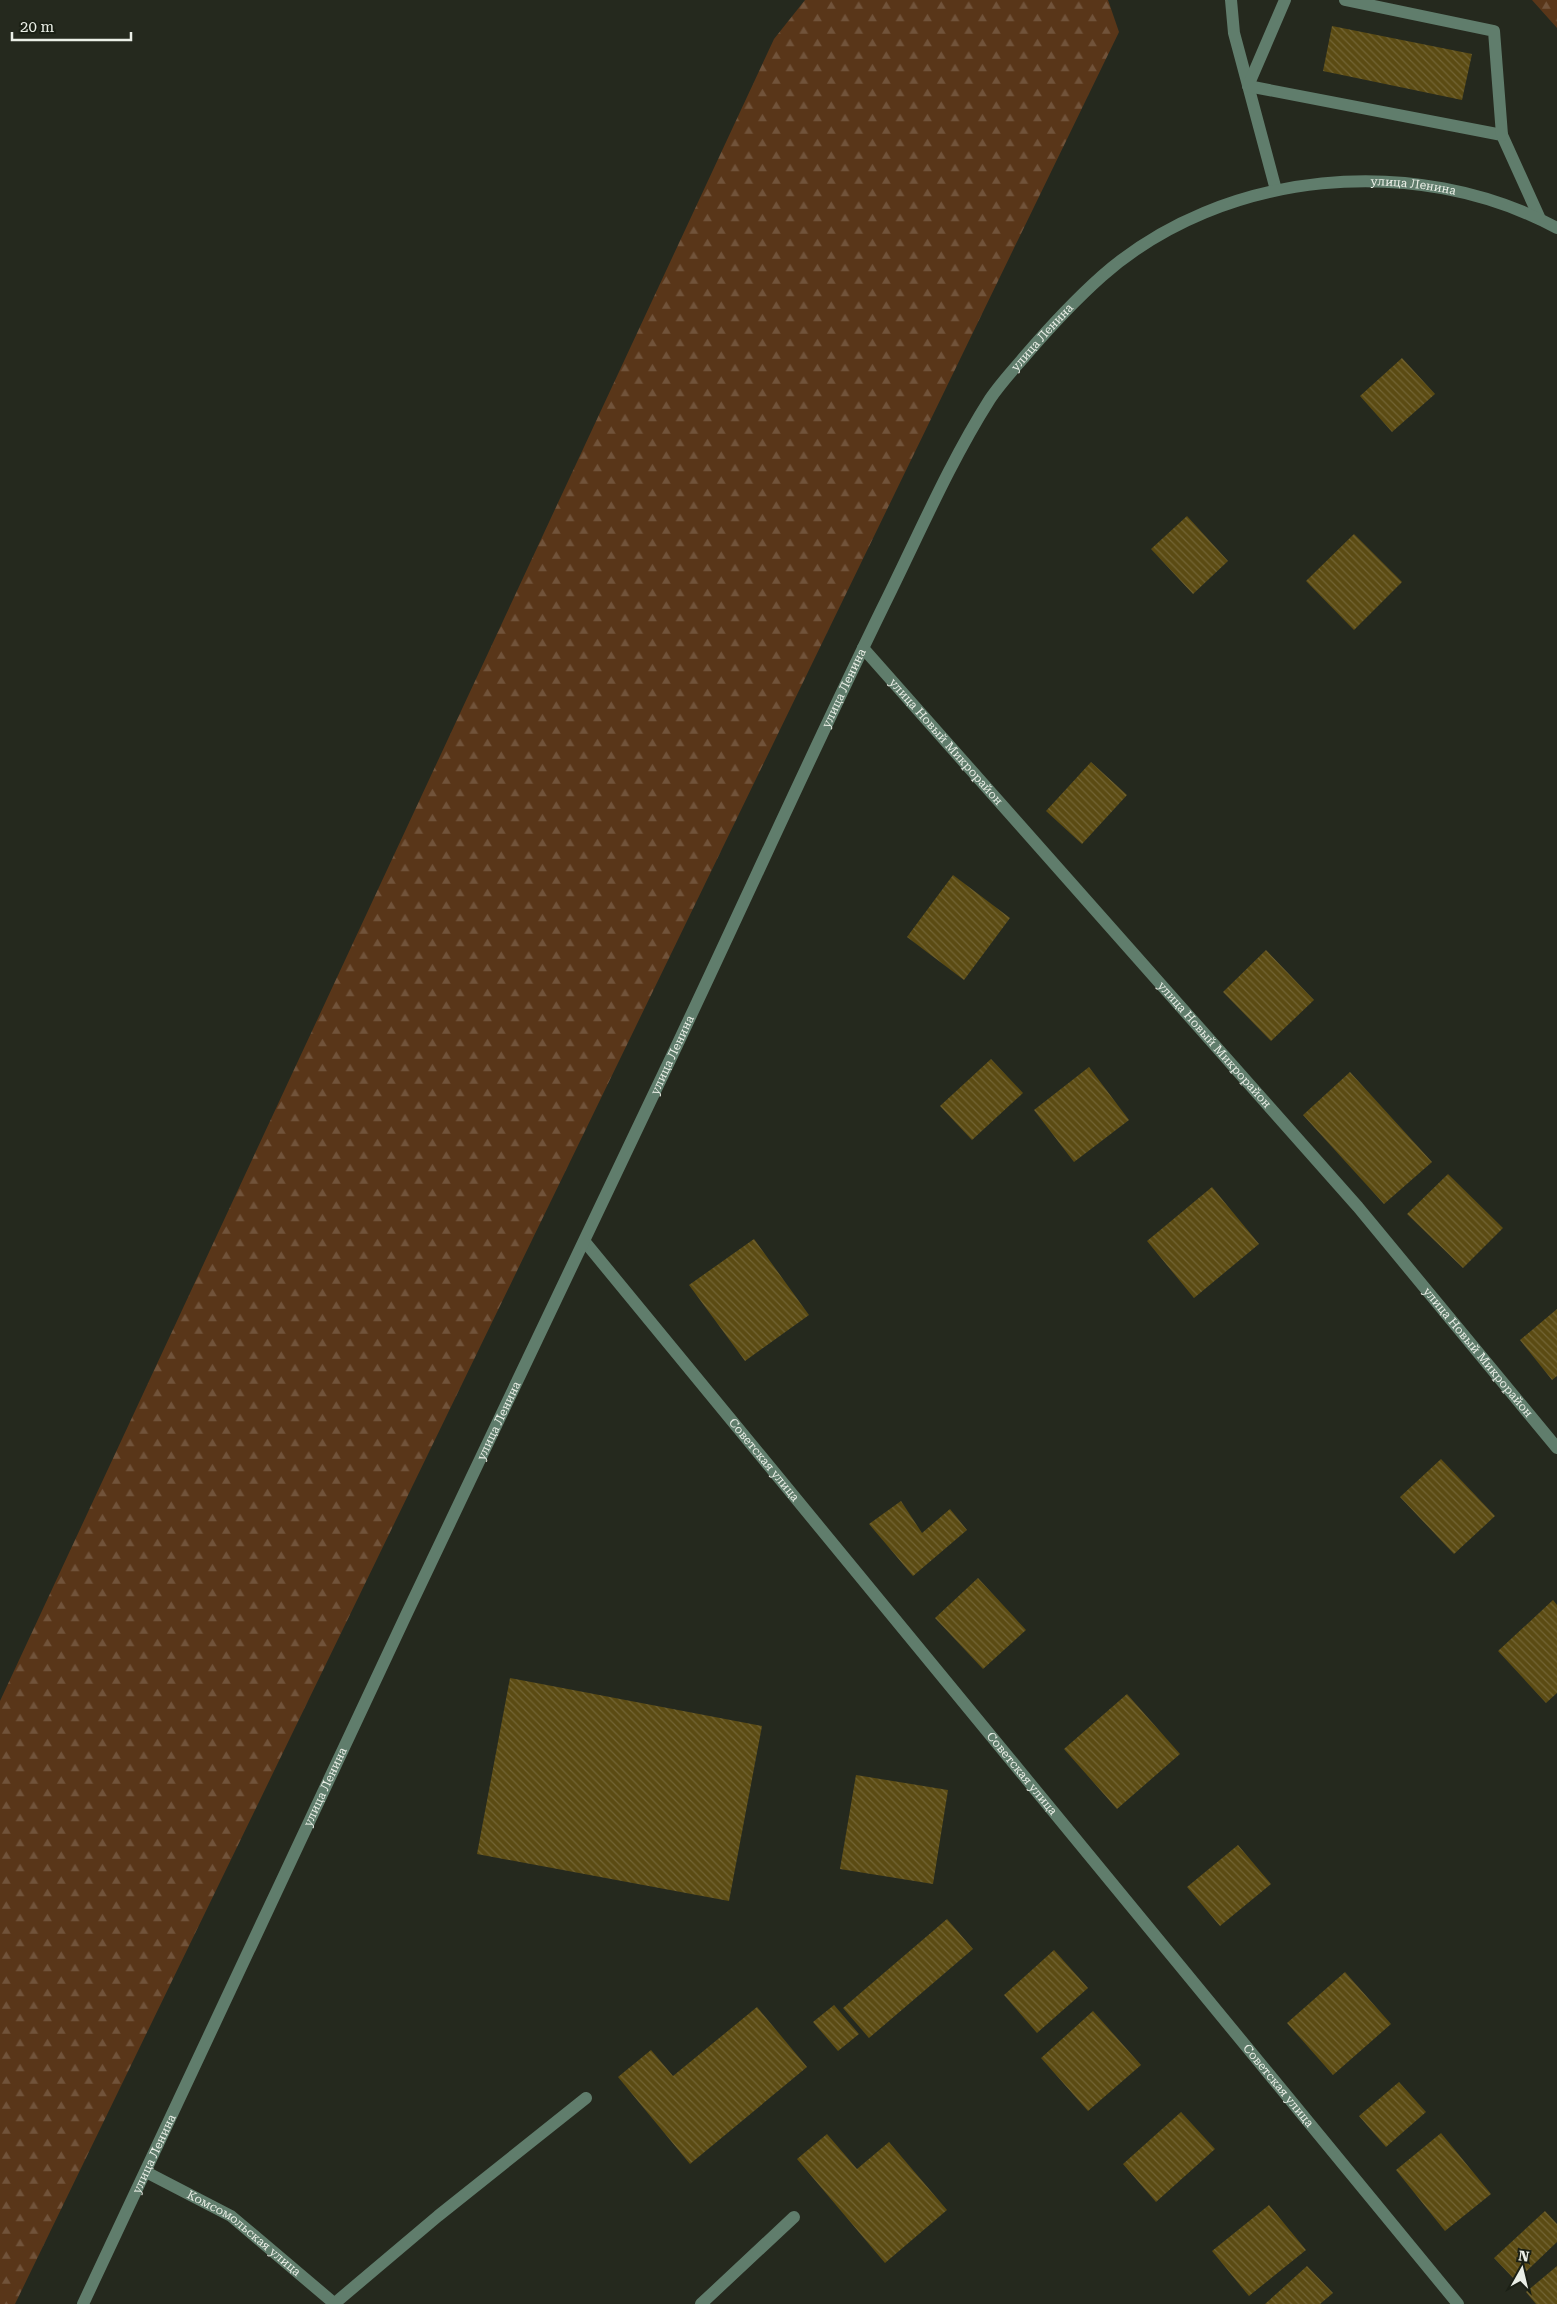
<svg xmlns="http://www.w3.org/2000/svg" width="1557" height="2304" font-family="'Roboto Serif',serif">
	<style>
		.forest { fill: url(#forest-firs) }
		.building { fill: url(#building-back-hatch) }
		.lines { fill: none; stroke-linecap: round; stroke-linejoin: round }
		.minor { stroke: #607d6c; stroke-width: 12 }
		.labels { text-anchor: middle; stroke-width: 4; stroke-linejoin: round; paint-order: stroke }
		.street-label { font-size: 12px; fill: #ebefe7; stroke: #1b2015 }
	</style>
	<defs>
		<pattern id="forest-firs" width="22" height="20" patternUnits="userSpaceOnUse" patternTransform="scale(1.25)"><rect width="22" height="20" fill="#593619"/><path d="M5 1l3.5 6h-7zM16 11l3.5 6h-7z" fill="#71533a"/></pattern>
		<pattern id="building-back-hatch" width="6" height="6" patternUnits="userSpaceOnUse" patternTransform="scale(1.25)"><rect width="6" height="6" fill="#5b4b13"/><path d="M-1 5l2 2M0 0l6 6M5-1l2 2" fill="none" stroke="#736535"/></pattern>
	</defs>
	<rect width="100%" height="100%" fill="#25291e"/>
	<path class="forest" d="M805,0H1108L1119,32L15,2304H0V1701L774,39Z
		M1532,0H1557V28Z"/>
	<path class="building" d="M1332,26L1472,54L1462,100L1323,71Z
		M1402,358L1435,394L1392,432L1360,396Z
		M1187,516L1228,561L1193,594L1151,549Z
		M1354,534L1402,582L1354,630L1306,581Z
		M1091,762L1127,795L1082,844L1046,811Z
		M953,875L1010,918L964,980L907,937Z
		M1266,950L1314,1000L1271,1041L1223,992Z
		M991,1059L1023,1093L972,1140L940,1106Z
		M1089,1067L1129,1120L1074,1162L1034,1110Z
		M1350,1072L1432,1162L1384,1204L1303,1115Z
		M1448,1174L1503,1228L1463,1268L1407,1214Z
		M1212,1187L1259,1244L1194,1298L1147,1241Z
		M754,1239L809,1315L745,1361L689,1285Z
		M1557,1309V1376L1552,1380L1520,1340Z
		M1441,1459L1495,1516L1454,1554L1400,1497Z
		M901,1501L922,1533L950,1509L967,1530L913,1576L869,1524Z
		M978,1578L1026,1630L983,1669L935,1618Z
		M1553,1600L1557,1605V1693L1546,1703L1498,1651Z
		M510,1678L762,1726L729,1901L477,1854Z
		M1127,1694L1180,1754L1117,1809L1064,1749Z
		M856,1775L948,1790L933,1884L840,1869Z
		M1238,1845L1271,1884L1220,1926L1187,1887Z
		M947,1919L973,1949L869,2038L843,2008Z
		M1054,1950L1088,1988L1037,2033L1004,1995Z
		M1345,1972L1391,2024L1333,2075L1287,2023Z
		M834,2005L859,2034L838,2051L813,2022Z
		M757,2007L807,2067L690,2164L618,2077L651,2050L673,2076Z
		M1093,2011L1141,2065L1088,2111L1041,2058Z
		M1399,2082L1426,2112L1386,2147L1359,2116Z
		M1181,2112L1215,2149L1156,2202L1123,2164Z
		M1441,2133L1491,2194L1445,2231L1396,2170Z
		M827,2134L857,2169L889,2142L947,2210L885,2263L797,2159Z
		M1269,2205L1306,2250L1249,2296L1212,2251Z
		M1545,2211L1557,2224V2242L1516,2281L1494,2258Z
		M1307,2266L1333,2293L1320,2304H1265Z
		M1557,2266V2304H1536L1526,2292Z"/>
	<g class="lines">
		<g class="minor">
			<path d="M1231,0L1234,33L1276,190"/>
			<path d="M1285,0L1248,86L1502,135L1540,219"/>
			<path d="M1345,0L1494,31L1502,135"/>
			<path id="s1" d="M863,648L1358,1207L1557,1448"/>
			<path id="s2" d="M585,1242L1458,2304"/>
			<path id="s3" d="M146,2172L231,2216L335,2304"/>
			<path d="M335,2303L438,2216L586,2098"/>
			<path id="s4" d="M83,2304C193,2074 298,1843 407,1613C503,1412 599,1212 693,1011C756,877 817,742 882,609C917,539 948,465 990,399C1000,384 1013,370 1025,356C1049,328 1074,301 1102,276C1223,169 1416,152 1557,228"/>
			<path d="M701,2304L794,2217"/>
		</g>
	</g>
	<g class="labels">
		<g class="street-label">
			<text dy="4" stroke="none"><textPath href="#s4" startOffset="2611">улица Ленина</textPath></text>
			<text dy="4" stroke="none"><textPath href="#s4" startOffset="2191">улица Ленина</textPath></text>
			<text dy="4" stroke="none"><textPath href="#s4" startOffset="1786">улица Ленина</textPath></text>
			<text dy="4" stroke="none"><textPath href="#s1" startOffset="125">улица Новый Микрорайон</textPath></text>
			<text dy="4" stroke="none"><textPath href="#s1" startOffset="530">улица Новый Микрорайон</textPath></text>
			<text dy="4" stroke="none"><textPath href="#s4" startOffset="1381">улица Ленина</textPath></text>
			<text dy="4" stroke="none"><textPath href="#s1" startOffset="935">улица Новый Микрорайон</textPath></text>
			<text dy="4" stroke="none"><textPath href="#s4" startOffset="976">улица Ленина</textPath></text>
			<text dy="4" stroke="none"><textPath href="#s2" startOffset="282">Советская улица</textPath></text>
			<text dy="4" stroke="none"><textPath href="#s2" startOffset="688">Советская улица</textPath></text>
			<text dy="4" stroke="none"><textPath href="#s4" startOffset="571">улица Ленина</textPath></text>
			<text dy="4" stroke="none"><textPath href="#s2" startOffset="1092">Советская улица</textPath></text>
			<text dy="4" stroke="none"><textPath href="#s4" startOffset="166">улица Ленина</textPath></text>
			<text dy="4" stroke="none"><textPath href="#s3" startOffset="116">Комсомольская улица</textPath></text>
		</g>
	</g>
	<g transform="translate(1522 2269) rotate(8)" stroke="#1b2015" stroke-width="4" paint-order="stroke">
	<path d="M0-4L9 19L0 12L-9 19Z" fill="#ebefe7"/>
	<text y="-8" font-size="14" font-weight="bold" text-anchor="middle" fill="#ebefe7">N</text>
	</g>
	<path d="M12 32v8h119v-8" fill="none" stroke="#ebefe7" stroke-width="2.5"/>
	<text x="20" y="32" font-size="15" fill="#ebefe7" stroke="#1b2015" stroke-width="4" paint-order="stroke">20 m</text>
</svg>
